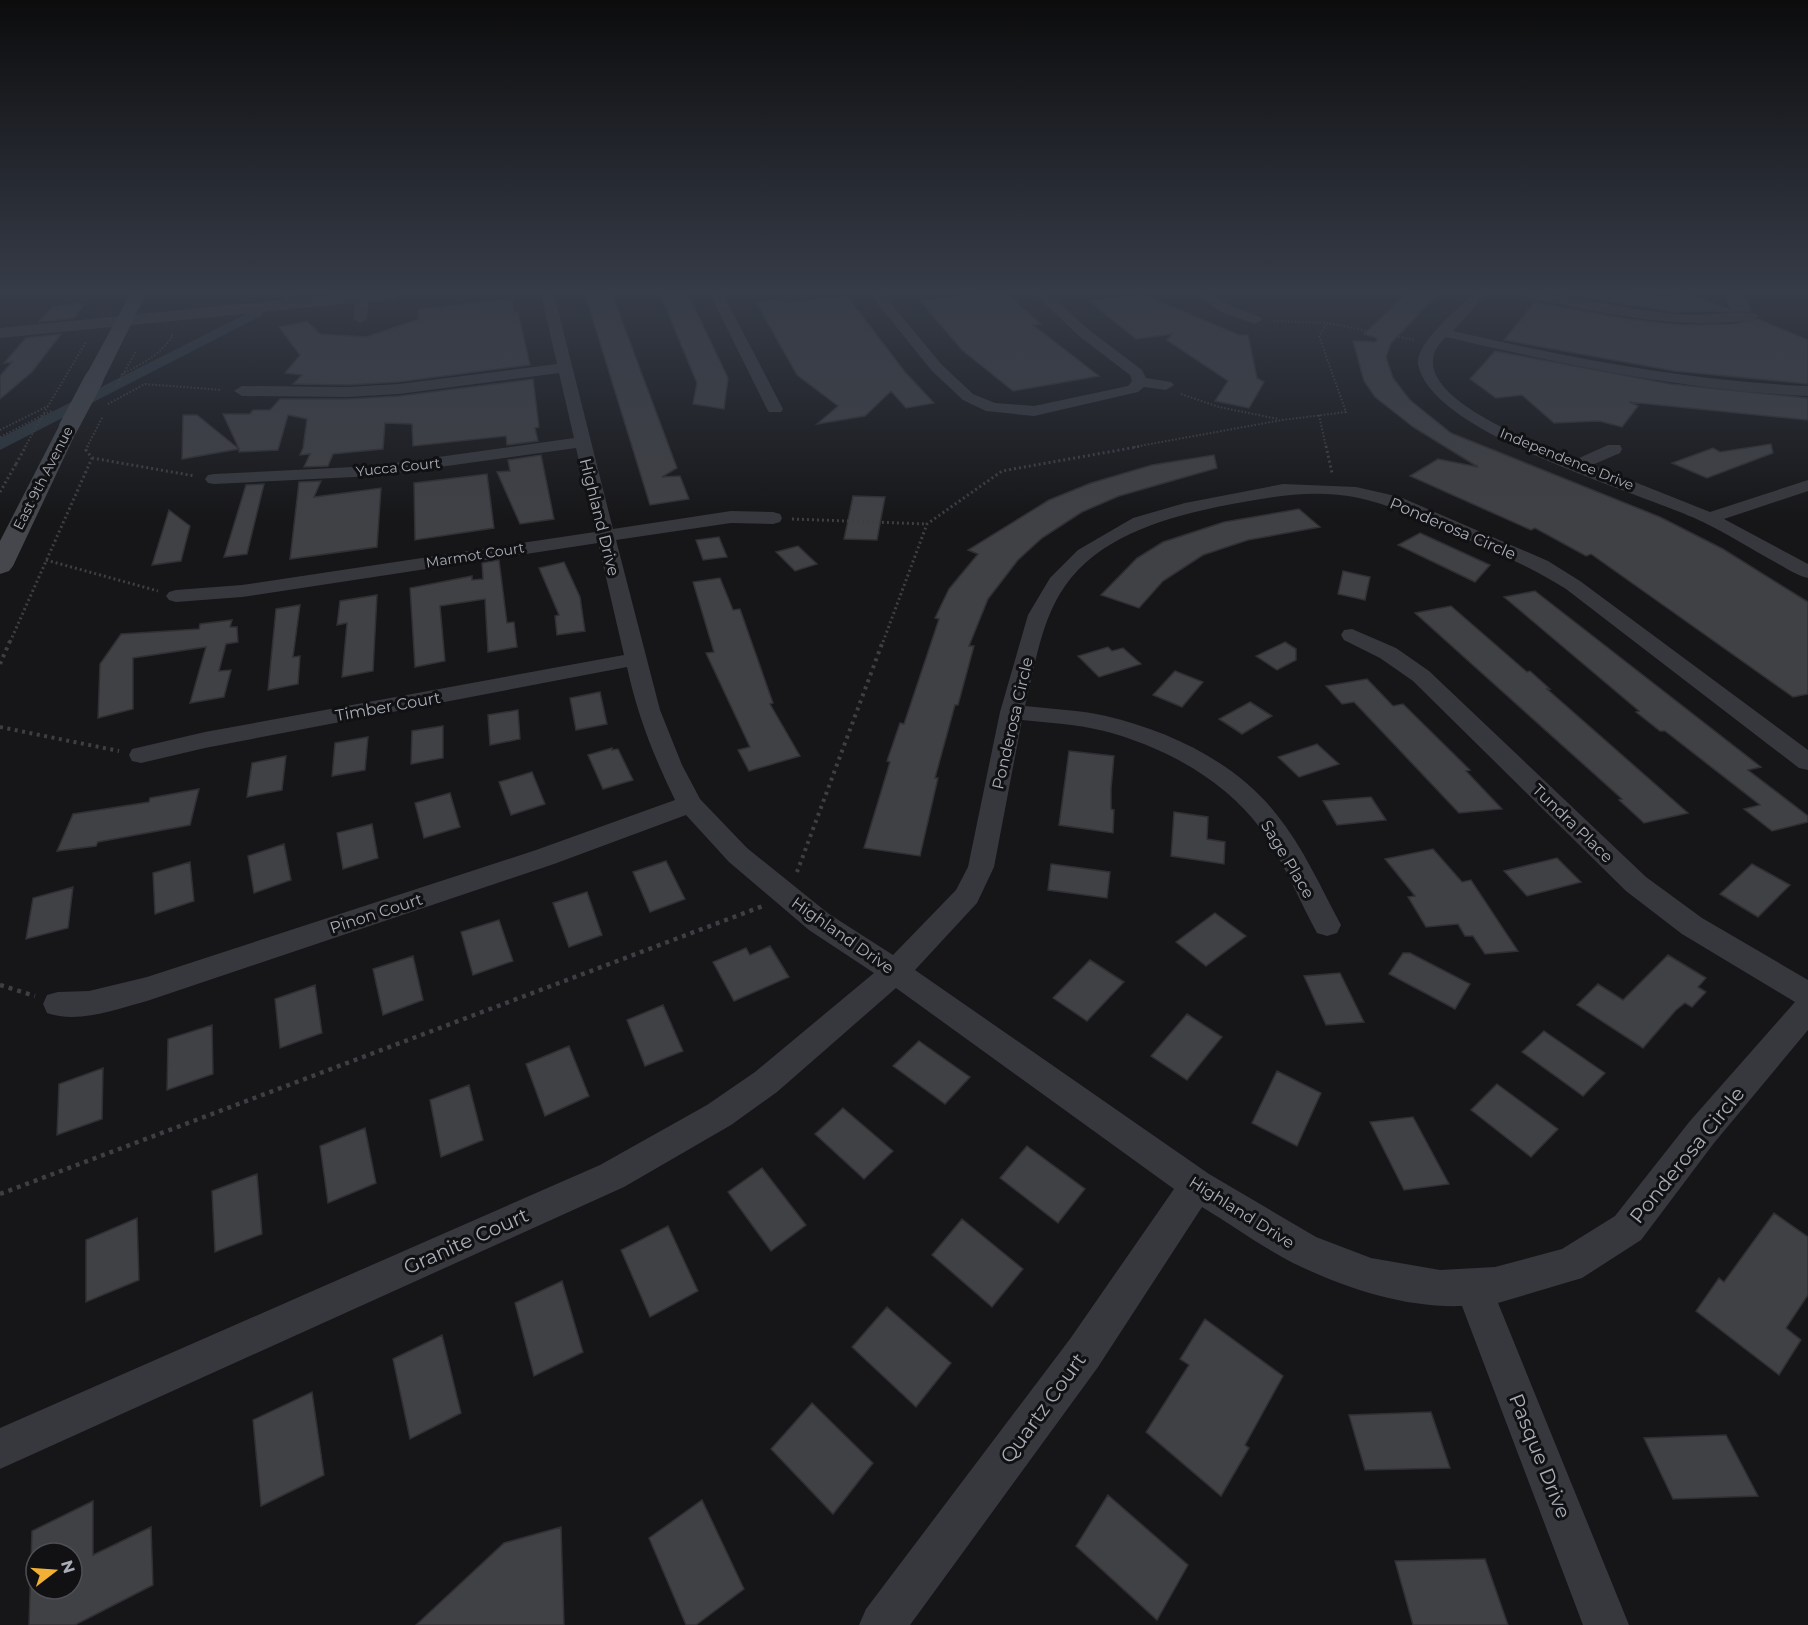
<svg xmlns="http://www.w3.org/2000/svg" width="1808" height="1625" font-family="Montserrat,sans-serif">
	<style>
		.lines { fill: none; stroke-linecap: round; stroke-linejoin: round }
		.canal { fill: #2c353c; fill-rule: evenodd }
		.building { fill: #404145; stroke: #303034; stroke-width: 1.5; fill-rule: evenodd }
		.path-far3 { stroke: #3d3f44; stroke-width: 2; stroke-dasharray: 1.5 2; stroke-linecap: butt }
		.path-far2 { stroke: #3d3f44; stroke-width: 3; stroke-dasharray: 2 3; stroke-linecap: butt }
		.path-far1 { stroke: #3d3f44; stroke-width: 4; stroke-dasharray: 3 4.5; stroke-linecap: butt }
		.path { stroke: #3d3f44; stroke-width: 4.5; stroke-dasharray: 4 5; stroke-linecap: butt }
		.minor { fill: #37383d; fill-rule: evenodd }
		.tertiary { fill: #37383d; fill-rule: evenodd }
		.secondary { fill: #45474d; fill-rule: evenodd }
		.path-bridge-far1 { stroke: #3d3f44; stroke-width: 2; stroke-dasharray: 1.5 2; stroke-linecap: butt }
		.path-bridge { stroke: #3d3f44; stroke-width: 3; stroke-dasharray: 2 3; stroke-linecap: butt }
		.secondary-bridge { stroke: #45474d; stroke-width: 19 }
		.labels { text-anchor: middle; stroke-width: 6; stroke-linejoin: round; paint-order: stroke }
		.far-street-label { font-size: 14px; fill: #a8adb8; stroke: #111113 }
		.street-label { font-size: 16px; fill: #a8adb8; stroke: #111113 }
		.near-street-label { font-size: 20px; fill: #a8adb8; stroke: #111113 }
	</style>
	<rect width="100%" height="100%" fill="#161618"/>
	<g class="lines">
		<path class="canal" d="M283,294H300L288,301L283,300L281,297Z
			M256,309L263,313L261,316L0,450V438Z"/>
	</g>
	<path class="building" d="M585,294H612L677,468L662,477L680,476L689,499L650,505Z
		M660,294H688L728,378L724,409L693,404L697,383Z
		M981,294H1007L1041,324L1033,325L1099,376L1013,391L962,350L920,301Z
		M1406,294H1438L1391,343L1386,357L1393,378L1410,400L1451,433L1660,517L1723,549L1808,602V694L1793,697L1591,554L1586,556L1535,528L1531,530L1410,476L1438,459L1478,467L1413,427L1375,397L1364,381L1353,341L1376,342L1377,338L1364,334Z
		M1558,294H1620L1663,297L1688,294L1730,309L1726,294H1746L1751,311L1674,312Z
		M1144,295L1239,335H1248L1257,378L1264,382L1249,408L1215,401L1228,381L1167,340L1172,334L1136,339L1089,301Z
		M847,296L905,372L934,403L906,408L891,391L865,416L817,424L838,406L797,375L756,302L783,299L785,303Z
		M512,299L514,313L518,312L530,365L399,382L347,385L293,384L302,375L285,373L300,355L279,327L307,321L320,334L366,337L419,319V309Z
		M1535,302L1629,319L1681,325L1733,324L1758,319L1808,340V384L1674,371L1504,340Z
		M81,303L80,305H84L74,318L39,322L53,306Z
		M61,334L32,372L0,399V376L12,362L4,363L26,338Z
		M1495,351L1671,384L1808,398V420L1629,402L1638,406L1622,427L1599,421L1554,423L1522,395L1496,398L1470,379Z
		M533,379L539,427L535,428L538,441L507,445L506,436L413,446L412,424L385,423L383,449L333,454L328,466L304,467L310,454L300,455L303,448L307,419L288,415L278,450L239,452V449L182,459L183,415H197L239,449L223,414H250L253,410H270L280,399H347L399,396Z
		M1771,444L1773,453L1707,478L1672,463L1713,448L1720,452Z
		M541,455L554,519L520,524L497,472L510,471L508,460Z
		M1214,455L1217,468L1119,496L1082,512L1042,538L1018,560L988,599L969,646H974L958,705H955L935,778H938L920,856L864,848L890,762L887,761L900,723L904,724L939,619L935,618L949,589L978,554L968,550L1049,500L1091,483L1152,465Z
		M487,474L494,528L415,540L414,483Z
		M321,481L314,497L381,488L377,547L290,559L299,482Z
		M264,484L247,554L224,557L246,485Z
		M853,496L885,497L877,540L844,539Z
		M1299,509L1320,527L1248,540L1203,555L1163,581L1139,608L1101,595L1137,558L1163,542L1224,522Z
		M169,510L190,526L181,561L152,565Z
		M1420,533L1490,565L1475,582L1398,545Z
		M719,537L727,557L703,560L696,540Z
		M798,546L817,564L795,571L776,552Z
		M499,560L507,623L514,622L517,647L488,652L485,599L440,606L445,661L415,667L410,588L472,576V580L483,579L482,563Z
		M564,562L580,597L585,631L557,635L555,616L559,615L539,568Z
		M1343,571L1370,577L1365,600L1338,594Z
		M720,578L733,610L740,609L773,703L770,704L800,756L749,771L738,750L750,747L706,653L714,652L693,582Z
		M1535,591L1761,767L1748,770L1808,816V822L1772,831L1744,809L1760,805L1665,731H1660L1636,712L1639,711L1504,597Z
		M377,595L373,671L342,677L347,623L337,625L340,601Z
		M300,605L293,657L300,656L298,684L268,690L276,609Z
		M1451,606L1527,672L1530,671L1550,689H1547L1688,813L1644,823L1619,800L1622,799L1415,613Z
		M232,620L230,627H237L238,642L226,644L219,671L231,670L224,697L190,703L206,647L133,658V709L98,718L100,664L121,634L199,629L200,624Z
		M1285,642L1296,649V660L1277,670L1256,656Z
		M1108,647L1112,651L1123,648L1141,664L1099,677L1078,656Z
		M1175,671L1203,682L1182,707L1153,695Z
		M1367,679L1393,706L1403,704L1470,770L1466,771L1502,809L1459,813L1354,702L1342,704L1326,686Z
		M600,692L607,724L576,730L570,698Z
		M1250,702L1272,716L1242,734L1219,719Z
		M518,710L520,739L490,745L488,715Z
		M443,726V758L411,764L412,731Z
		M368,737L365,770L332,776L335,743Z
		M1317,744L1339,764L1299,777L1278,757Z
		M612,748V750L618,749L633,780L603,789L588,755Z
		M1069,751L1114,756L1111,789V809L1114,810L1113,833L1059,825Z
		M286,756L282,790L247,797L252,763Z
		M532,772L545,804L511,815L499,782Z
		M199,789L190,825L98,842L96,846L57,851L73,814L149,802L150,798Z
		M450,793L460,827L424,838L415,803Z
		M1371,797L1386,820L1337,825L1323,801Z
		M1174,812L1208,817L1207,839L1225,842L1224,864L1171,856Z
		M372,824L378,858L343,869L337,833Z
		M284,844L291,880L254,893L248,856Z
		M1433,849L1462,882L1471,880L1518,951L1485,954L1473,936H1465L1458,924L1426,927L1408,897L1415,896L1385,859Z
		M1557,858L1581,882L1527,896L1504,871Z
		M666,861L685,899L650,912L633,872Z
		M190,862L194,901L155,914L153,873Z
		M1051,864L1110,872L1107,898L1048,890Z
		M1752,864L1790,885L1758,917L1720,894Z
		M73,887L68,928L26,939L33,898Z
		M587,892L602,935L569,947L553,903Z
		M1215,913L1246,936L1206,966L1176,942Z
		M499,920L513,961L473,975L461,932Z
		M770,946L789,977L734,1001L713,962L746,948L750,955Z
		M1403,953H1410L1470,984L1455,1009L1389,974Z
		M1668,955L1706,978L1698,987L1706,992L1692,1007L1685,1003L1676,1010L1643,1048L1577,1005L1598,984L1623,1000Z
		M413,956L423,1000L383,1015L373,969Z
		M1090,960L1124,982L1087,1021L1053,998Z
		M1340,973L1364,1022L1326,1025L1304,976Z
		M315,985L322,1033L280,1048L275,999Z
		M663,1005L683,1051L645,1066L627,1020Z
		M1187,1014L1222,1037L1187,1080L1151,1056Z
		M212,1025L213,1074L167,1090L168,1039Z
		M1544,1031L1605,1073L1583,1096L1522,1052Z
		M919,1041L970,1077L945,1104L893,1066Z
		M569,1046L589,1096L545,1116L526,1064Z
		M103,1068L102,1119L57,1135L59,1084Z
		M1277,1071L1321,1093L1297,1146L1252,1123Z
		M1497,1084L1558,1129L1531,1157L1471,1110Z
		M469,1085L483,1140L441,1157L430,1100Z
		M843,1108L893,1151L864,1179L815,1134Z
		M1413,1117L1449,1184L1404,1190L1370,1122Z
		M365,1128L376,1183L328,1203L320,1146Z
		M1027,1146L1085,1189L1058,1223L1000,1178Z
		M762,1168L806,1225L771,1251L728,1192Z
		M257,1174L262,1234L215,1252L212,1191Z
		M1774,1213L1808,1237V1295L1786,1328L1801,1340L1779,1375L1696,1311L1719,1278L1724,1282Z
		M137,1218L139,1280L86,1302V1240Z
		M962,1219L1023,1269L992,1307L932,1255Z
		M668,1226L698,1291L650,1317L621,1250Z
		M562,1281L583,1352L534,1376L515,1303Z
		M887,1307L951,1363L916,1407L852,1347Z
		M1205,1319L1283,1376L1245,1445L1249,1448L1221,1496L1146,1432L1189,1365L1180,1359Z
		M442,1335L461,1413L410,1439L393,1359Z
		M312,1392L324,1475L261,1506L253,1420Z
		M812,1403L873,1463L833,1514L771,1449Z
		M1431,1412L1450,1468L1365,1470L1349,1415Z
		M1726,1435L1758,1496L1673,1499L1644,1438Z
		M1108,1495L1188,1565L1157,1620L1076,1546Z
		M702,1500L744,1589L696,1625H686L649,1538Z
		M93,1501V1555L151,1527L153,1585L75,1625H29L32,1531ZM36,1553H72V1589H36Z
		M561,1527L564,1625H416L504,1543Z
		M1485,1559L1508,1625H1413L1395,1561Z"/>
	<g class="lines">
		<path class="path-far3" d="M1274,321L1327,323L1415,340
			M121,375C141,364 161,355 173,335L171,334
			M1181,394L1219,407L1278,419
			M108,404L145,384L222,390
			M1319,415L1326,447
			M0,430L48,406L86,342
			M0,437L53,410
			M87,447L103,416
			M1134,447L1282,420L1346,412L1319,336L1327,323"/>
		<path class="path-far2" d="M1326,446L1332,473
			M92,458L195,476
			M0,492L16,464
			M792,519L927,524
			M46,560L158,591
			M10,642L92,458L86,450L88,446
			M883,642L927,524L1002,471L1142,446"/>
		<path class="path-far1" d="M0,664L10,641
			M0,727L119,751
			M797,872L883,641"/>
		<path class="path" d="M0,985L35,996
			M0,1194L763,906"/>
		<path class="minor" d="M357,294H366L369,297L367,319L360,323L353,319Z
			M541,294H554L613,529L731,511L773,512L780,514L782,518L780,522L773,524L731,523L616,540L660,710L682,765L700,799L747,848L829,914L893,955L956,890L968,867L1000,712L1028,615L1050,578L1078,550L1133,518L1185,503L1283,484L1356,487L1400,497L1548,561L1580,581L1808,750V770L1799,768L1566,589C1530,566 1491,550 1452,533C1421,520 1392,505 1359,498C1316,489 1274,496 1232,504C1172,516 1102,533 1065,586C1041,620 1035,666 1025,706C1052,709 1080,710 1106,716C1170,731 1237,763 1277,815C1303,847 1321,888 1341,925L1337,933L1327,936L1317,933C1298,898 1283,860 1260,828C1224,779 1162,746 1104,731C1077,724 1049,723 1022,720L994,867L977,903L915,970L1209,1174L1316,1237L1371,1258L1440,1270L1495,1267L1562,1249L1615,1216L1690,1121L1795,1002L1682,934L1626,891L1413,681L1380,658L1344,640L1341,635L1344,630L1352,629L1396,648L1429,671L1646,877L1702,918L1808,980V1030L1714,1143L1641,1240L1582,1278L1498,1303L1629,1625H1583L1462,1306C1404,1308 1345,1288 1293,1263C1262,1247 1232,1225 1202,1207L1098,1367L910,1625H859L866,1609L1070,1339L1174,1189L896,988L777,1092L731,1125L624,1187L0,1469V1428L600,1165L707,1105L755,1072L874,973L809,930L729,862L686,815L554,864L147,1001C116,1009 79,1024 47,1013L43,1004L47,995L58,992L89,991L147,977L536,850L675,800C654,757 637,714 627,667L205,748L141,763L132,761L129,755L132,749L205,732L624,655L598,543L242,597L176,602L169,600L166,596L169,592L176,590L242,585L595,532L576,448L374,476L214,484L208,483L205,479L208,475L214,474L374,466L574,438L559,373L399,394L347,397L242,396L234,391L242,386L347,387L399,384L557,364Z
			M710,294H723L783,409L781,412H769L767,409Z
			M870,294H883L942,365L973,394L995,403L1034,406L1128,386L1132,381L1130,375L1079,336L1035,294H1049L1089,330L1142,370L1146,378L1171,382L1174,385L1166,390L1144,387L1138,392L1034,416L986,411L963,400L932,371Z
			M1196,294H1211L1231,306L1260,317L1262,320L1255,324L1221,312Z
			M1473,294H1486L1453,331C1570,358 1687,381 1808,386V396C1685,390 1566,365 1446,337C1439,344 1433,351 1433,361C1431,405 1543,446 1577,459L1608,445H1620L1622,449L1620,453L1592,465L1710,512L1808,480V491L1724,519L1808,564V578C1796,575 1786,568 1775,562C1751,549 1728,534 1703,522C1641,492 1431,435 1418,364C1415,344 1458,309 1473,294Z
			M1522,294C1580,294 1637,314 1696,315C1709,315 1752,309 1759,316C1753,322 1741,321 1733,322C1664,328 1595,311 1528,298Z"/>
		<path class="tertiary" d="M341,294H402L394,299L0,338V328Z"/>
		<path class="secondary" d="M130,294H146L104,379L101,383H87L84,379Z
			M68,422L75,424L78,428L13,566L9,571L0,574V541L58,428L61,424Z"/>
		<path class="path-bridge-far1" d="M116,387L136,351
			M25,447L48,406"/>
		<path class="path-bridge" d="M16,464L26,446"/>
		<path class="secondary-bridge" d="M68,428L94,379"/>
	</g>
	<linearGradient id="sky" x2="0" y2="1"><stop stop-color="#0c0c0d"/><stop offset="0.56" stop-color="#363c48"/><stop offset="1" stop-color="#363c48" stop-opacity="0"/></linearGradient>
	<rect width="1808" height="522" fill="url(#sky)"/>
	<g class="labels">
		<g class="far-street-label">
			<text transform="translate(1567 459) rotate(22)" y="5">Independence Drive</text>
			<text transform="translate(398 467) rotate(-6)" y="5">Yucca Court</text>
			<text transform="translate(43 478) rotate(-63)" y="5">East 9th Avenue</text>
			<text transform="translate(475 555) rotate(-9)" y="5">Marmot Court</text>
		</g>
		<g class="street-label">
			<text transform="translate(600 517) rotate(76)" y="6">Highland Drive</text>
			<text transform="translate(1453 528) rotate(23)" y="6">Ponderosa Circle</text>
			<text transform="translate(388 706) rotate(-10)" y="6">Timber Court</text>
			<text transform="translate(1012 723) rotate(-77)" y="6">Ponderosa Circle</text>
			<text transform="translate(1573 823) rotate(44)" y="6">Tundra Place</text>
			<text transform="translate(1288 859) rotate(59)" y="6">Sage Place</text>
			<text transform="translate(376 913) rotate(-18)" y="6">Pinon Court</text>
			<text transform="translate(843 935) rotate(35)" y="6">Highland Drive</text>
			<text transform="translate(1242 1212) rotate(32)" y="6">Highland Drive</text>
		</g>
		<g class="near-street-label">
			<text transform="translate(1687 1155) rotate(-51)" y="7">Ponderosa Circle</text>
			<text transform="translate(466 1241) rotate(-24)" y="7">Granite Court</text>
			<text transform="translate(1043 1408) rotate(-54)" y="7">Quartz Court</text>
			<text transform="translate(1540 1456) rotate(68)" y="7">Pasque Drive</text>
		</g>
	</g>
	<g transform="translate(54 1571) rotate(73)"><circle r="28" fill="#111113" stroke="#4d4f55" stroke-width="1.5"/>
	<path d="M0-4.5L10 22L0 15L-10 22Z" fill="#f2b134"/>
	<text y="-9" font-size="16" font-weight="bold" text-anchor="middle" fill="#a8adb8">N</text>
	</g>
</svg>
